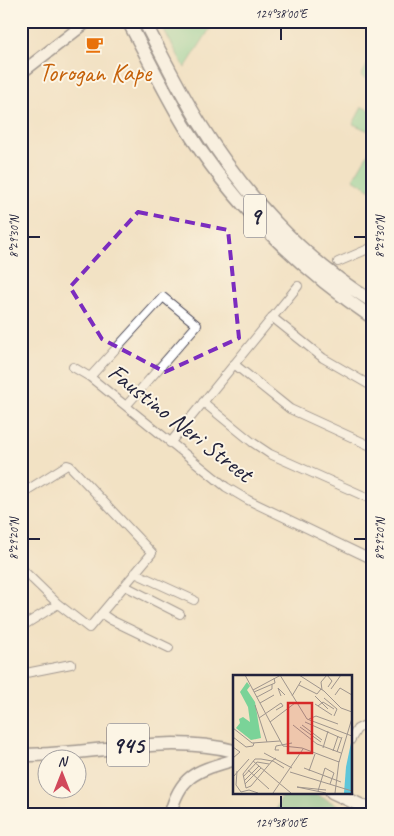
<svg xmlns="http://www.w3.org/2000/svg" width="394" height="836" font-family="Caveat,sans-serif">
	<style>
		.green { fill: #7ad398; stroke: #4e7a6a }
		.forest { fill: #63b580; stroke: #426c5e }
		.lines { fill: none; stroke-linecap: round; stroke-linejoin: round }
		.minor-casing { stroke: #413f50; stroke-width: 10 }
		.secondary-casing { stroke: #413f50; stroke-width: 14 }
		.primary-casing { stroke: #413f50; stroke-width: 15 }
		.trunk-casing { stroke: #413f50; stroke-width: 15 }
		.minor { stroke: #fff; stroke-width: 8 }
		.secondary { stroke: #fff; stroke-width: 11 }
		.primary { stroke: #fff; stroke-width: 12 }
		.trunk { stroke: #fff; stroke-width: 12 }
		.marked { fill: none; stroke: #7b2cbf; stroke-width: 4; stroke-dasharray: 10 6; stroke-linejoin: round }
		.ticks { fill: none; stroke: #22223b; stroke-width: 2 }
		.labels { text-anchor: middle; stroke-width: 4; stroke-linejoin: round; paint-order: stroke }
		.shield { fill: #fcf5e5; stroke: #63616e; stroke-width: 1 }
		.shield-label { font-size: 24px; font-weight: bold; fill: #22223b }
		.food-label { font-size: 25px; fill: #c56008; stroke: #fcf5e5 }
		.street-label { font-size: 25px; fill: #22223b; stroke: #fcf5e5 }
		.inset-road { fill: none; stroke: #9f958d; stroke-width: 1 }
		.view { fill: #d62828; fill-opacity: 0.15; stroke: #d62828; stroke-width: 2.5 }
		.inset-edge { fill: none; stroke: #22223b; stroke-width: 2.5 }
		.neatline { fill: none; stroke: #22223b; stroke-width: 2 }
		.ticks-label { font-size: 12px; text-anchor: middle; fill: #22223b }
	</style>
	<rect width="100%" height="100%" fill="#fcf5e5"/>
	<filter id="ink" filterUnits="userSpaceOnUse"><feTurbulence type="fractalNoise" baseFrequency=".02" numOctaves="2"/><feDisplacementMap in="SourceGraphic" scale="10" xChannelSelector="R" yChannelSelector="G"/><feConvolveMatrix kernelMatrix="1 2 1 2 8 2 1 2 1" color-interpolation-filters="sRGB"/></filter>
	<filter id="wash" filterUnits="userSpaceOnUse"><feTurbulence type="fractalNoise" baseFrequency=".0096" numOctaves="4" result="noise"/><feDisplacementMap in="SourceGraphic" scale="20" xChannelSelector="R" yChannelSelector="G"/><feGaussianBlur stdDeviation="1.12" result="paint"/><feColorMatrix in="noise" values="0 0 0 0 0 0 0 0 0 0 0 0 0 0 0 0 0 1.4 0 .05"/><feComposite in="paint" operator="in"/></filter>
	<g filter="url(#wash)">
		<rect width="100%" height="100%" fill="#f2e2c4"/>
		<path class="green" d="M159,21H215L185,68Z
			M373,54V83L361,76Z
			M362,107L373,111V133L353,124Z
			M373,145V191L353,179Z"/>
		<path class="forest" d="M283,792H311L359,815H274Z"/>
	</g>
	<g filter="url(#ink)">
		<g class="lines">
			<defs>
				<path id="minor" d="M338,262L373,247
					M272,317L323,358L373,387
					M234,364L290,409L373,447
					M73,367L90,377L226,487L248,500L373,560
					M90,377L163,297L197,325L126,406
					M203,402L252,442L270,454L373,500
					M170,443L298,286
					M21,494L67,465L70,466L152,553L89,628L58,604L21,568
					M135,573L194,600
					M125,586L180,614
					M102,614L111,620L169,648
					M21,627L58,604
					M21,674L71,664
					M350,741L357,729L373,721"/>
				<path id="secondary" d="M21,73L88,21
					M170,815C180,774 197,771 234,760"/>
				<path id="primary" d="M21,755C93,756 163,733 234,751
					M332,792L373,811"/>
				<path id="trunk" d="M128,21C147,56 164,92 184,125C231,202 299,268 373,318
					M144,21C162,55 179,90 199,122C242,192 302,259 373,302"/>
			</defs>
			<use href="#minor" class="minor-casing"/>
			<use href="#secondary" class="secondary-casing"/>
			<use href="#primary" class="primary-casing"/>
			<use href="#trunk" class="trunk-casing"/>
			<use href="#minor" class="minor"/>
			<use href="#secondary" class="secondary"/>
			<use href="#primary" class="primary"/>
			<use href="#trunk" class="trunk"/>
		</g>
	</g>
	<path d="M0 0H394V836H0ZM138,212L228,230L239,338L165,372L102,339L70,287Z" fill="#f2e2c4" fill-opacity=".55" fill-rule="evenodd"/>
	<path class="marked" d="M138,212L228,230L239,338L165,372L102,339L70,287Z"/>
	<path class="ticks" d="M281,28V40M28,237H40M354,237H366M28,539H40M354,539H366M281,796V808"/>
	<defs>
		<symbol id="cafe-bare" viewBox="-9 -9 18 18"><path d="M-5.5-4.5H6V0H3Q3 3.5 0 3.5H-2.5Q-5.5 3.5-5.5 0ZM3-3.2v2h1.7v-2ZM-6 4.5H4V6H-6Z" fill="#e8710a" stroke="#fcf5e5" stroke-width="2.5" paint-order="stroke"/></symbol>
	</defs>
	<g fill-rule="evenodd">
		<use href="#cafe-bare" x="82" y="32" width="25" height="25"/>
	</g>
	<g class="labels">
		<g class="shield">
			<rect x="244" y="194.5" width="22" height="43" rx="4"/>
			<rect x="107" y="723.5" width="42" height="43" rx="4"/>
		</g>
		<g class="shield-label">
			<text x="255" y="224">9</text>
			<text x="128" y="753">945</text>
		</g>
		<g class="food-label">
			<text x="95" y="81">Torogan Kape</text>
		</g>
		<g class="street-label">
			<text transform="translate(181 422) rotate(38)" y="9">Faustino Neri Street</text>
		</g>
	</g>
	<g transform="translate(233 675)">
		<rect width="119" height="119" fill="#f2e2c4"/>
		<path d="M14,7L17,11L14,15L22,27L28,63L18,65L3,53L7,48L6,44L10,42L17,47L15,32L7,17Z" fill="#7ad398"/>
		<path d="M119,63V118H111L113,92Z" fill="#5ec6da"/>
		<path class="inset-road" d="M12,0L50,71L69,73L106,87M47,0L74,44L119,61M66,0L91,16L108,33L119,37M94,0L99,6L95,12M66,10L84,19L88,14M98,14L108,0M20,15L48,0M89,15L88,7L94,0M21,17L42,8L41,3M102,20L107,13L119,20M48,21L45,13L52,20M59,21L68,6M82,21L95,34M24,22L39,14V9M91,23L104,34L101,41M27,28L41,20M82,29L99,40M22,30L34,67M85,31L90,27L101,34M26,43L48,28L50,31L43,35M76,44L83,41L105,49M37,47L62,28M72,47L108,63M60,50L84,69L108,78M69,50L89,65M67,52L88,67M0,53L19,68L47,66M0,62L13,72L20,71L21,68M0,72L7,77L0,83M90,73L95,56M46,75H42L43,71L59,68M100,76L105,61M104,77L109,62M31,78L59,93M43,83L39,86L18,111L13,113L10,99L22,84H28L39,86H40L51,93M20,86L46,108M106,87L119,43M71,93L108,107M15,95L36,114M4,96L3,110L8,117L16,115L25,118M76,96L82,79M57,97L119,116M0,102L16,84M10,102L24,87L36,89M11,106L26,91M46,108L58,118M12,109L28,93M64,112L93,118M64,112L93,115M85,116L92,93L101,98L97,109M40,118L70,74M102,118L106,86"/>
		<path class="view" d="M55,28H79V78H55Z"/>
		<rect width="119" height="119" class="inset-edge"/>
	</g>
	<rect width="394" height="836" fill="none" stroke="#fcf5e5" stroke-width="55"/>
	<g transform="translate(62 774)"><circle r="24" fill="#fcf5e5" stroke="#a5a1a1"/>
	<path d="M0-4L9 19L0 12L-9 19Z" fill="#d1495b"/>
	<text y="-8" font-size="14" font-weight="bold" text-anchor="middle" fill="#22223b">N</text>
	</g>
	<rect x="28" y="28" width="338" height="780" class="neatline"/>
	<g class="ticks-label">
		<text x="281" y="18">124°38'00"E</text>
		<text transform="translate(14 237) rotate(-90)" y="4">8°29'30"N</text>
		<text transform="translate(380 237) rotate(-90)" y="4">8°29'30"N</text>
		<text transform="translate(14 539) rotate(-90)" y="4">8°29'20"N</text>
		<text transform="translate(380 539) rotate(-90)" y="4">8°29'20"N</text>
		<text x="281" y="827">124°38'00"E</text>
	</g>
</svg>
